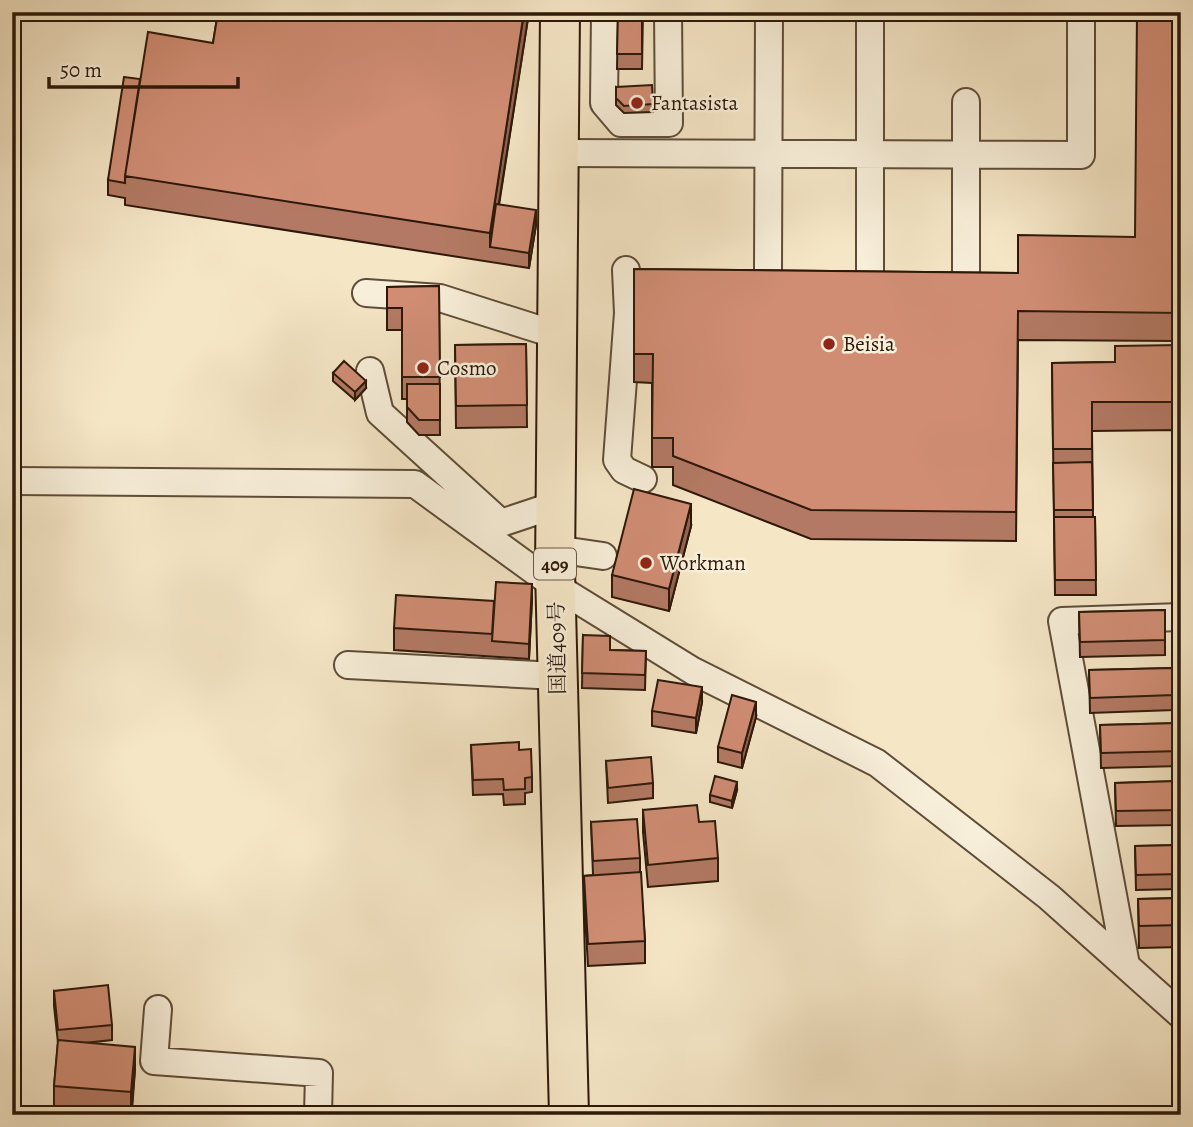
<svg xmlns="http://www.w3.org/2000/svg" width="1193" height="1127" font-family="Alegreya,'Noto Serif JP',serif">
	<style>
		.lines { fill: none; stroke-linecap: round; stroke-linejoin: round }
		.minor-casing { stroke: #5f4c38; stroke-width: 30 }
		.highway-casing { stroke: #2d1809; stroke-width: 42 }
		.minor { stroke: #f8efda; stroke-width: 26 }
		.highway { stroke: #f5e6c6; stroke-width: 38 }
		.wall { fill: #b37964; stroke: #2d1809; stroke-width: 2 }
		.shaded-wall { fill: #926351; stroke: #2d1809; stroke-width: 2 }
		.building { fill: #d08d74; stroke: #2d1809; stroke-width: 2 }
		.poi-dot { fill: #8f2418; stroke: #f8efda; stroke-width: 2.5 }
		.labels { text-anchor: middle; stroke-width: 5; stroke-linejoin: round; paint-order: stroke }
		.shield { fill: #f8efda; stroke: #6a5848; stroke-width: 2 }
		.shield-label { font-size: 19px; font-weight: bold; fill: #2d1809 }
		.poi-label { font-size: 21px; fill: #2d1809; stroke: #f8efda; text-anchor: start }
		.street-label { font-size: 21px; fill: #2d1809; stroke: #f8efda }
	</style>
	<rect width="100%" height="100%" fill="#f5e6c6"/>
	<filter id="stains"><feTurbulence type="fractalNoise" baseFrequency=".00286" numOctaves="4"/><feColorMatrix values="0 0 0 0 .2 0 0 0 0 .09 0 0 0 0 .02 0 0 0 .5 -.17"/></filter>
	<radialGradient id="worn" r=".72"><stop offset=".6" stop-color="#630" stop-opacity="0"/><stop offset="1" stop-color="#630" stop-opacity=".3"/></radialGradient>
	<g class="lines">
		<defs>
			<path id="minor" d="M605,12L604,103L621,123H669L668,12
				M558,153L1081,155V12
				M626,270L628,313L617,460L624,470L643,479
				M768,270L769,12
				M870,270V12
				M966,271V102
				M366,293L440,298L557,335
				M370,371L380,413L501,523L555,505
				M12,481L415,484L555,586L693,671L877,763L1049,897L1181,1015
				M555,549L603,556
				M348,665L557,676
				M1126,965L1062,621L1181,617
				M158,1009L154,1061L319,1073L318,1115"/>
			<path id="highway" d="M560,12L555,570L569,1115"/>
		</defs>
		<use href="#minor" class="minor-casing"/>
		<use href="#highway" class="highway-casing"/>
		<use href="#minor" class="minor"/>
		<use href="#highway" class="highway"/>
	</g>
	<path class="wall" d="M152,12H180L179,18L152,14Z
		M218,12H529L499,205L536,225L529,268L125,205V198L108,195V180L140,79L213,43Z
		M618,12H643L642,69H617Z
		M1181,12V341L1018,340L1016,541L811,539L673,485V467H652V383L634,382V269L1018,273L1135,237Z
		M616,87L653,104V112L624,113L616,105Z
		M439,286L440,435H419L407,422V399H402V330H387V287Z
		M526,344L527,427L456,428L455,345Z
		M1181,345V441H1178V430L1092,431L1093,517H1095L1096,595H1055L1052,363L1115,362Z
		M333,373L366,388L355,400L333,381Z
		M691,526L669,611L612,597V575Z
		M532,599L529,659L394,650V628L494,601Z
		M1165,610V655L1080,657L1079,612Z
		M1175,611H1181V654H1176Z
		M583,635L610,650L646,651L645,690L582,688Z
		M1173,668L1174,710L1090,713L1089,670Z
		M702,702L696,733L652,726V711Z
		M756,717L742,768L718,762V747Z
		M1181,723V766L1101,768L1100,725Z
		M471,745L519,750L532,777V792L525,793V804L504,805L503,794L473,795Z
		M606,761L653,783V798L608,803Z
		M1178,781L1179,825L1116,826L1115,783Z
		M737,790L732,808L710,802V795Z
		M643,810L718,858V881L648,887L643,832Z
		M591,822L640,858V872L645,941V963L588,966L584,898V876L593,875Z
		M1181,845V889L1136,890L1135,846Z
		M1181,898V947L1139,948L1138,899Z
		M54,991L112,1025V1040L85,1043L135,1069L132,1111H85L54,1108V1086L58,1043L54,1006Z"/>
	<path class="shaded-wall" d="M524,12H529L492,247H490V233Z
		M536,210V225L529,268V253Z
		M366,381V388L355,400V392Z
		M691,504V526L669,611V589Z
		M532,584V599L529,659V644Z
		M702,687V702L696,733V718Z
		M756,702V717L742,768V753Z
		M737,782V790L732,808V801Z
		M135,1047V1069L131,1115V1092Z"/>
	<path class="building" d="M218,12H524L490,233L125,176L148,32L213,43Z
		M618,12H642V54H617Z
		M1137,12H1181V313L1018,311L1016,512L811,510L673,456V438H652L653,354H634V269L1018,273V235L1135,237Z
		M124,77L140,79L125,176V183L108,180Z
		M652,85L653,104L624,106L616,98V87Z
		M496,204L536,210L529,253L490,247Z
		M439,286L440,377H402V308H387V287Z
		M526,344L527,405L456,406L455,345Z
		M1181,345V412L1178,413V402H1092V449H1053L1052,363L1115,362V346Z
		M344,361L366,381L355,392L333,373Z
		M407,384H440V420H419L407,407Z
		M1092,462L1093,510H1054L1053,463Z
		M634,489L691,504L669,589L612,575Z
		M1054,517H1095L1096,580H1055Z
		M496,582L532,584L529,644L492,641Z
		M396,595L494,601L492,634L394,628Z
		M1165,610V640L1080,642L1079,612Z
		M1175,611H1181V639H1176Z
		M583,635L610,636V650L646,651L645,675L582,673Z
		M1173,668L1174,695L1090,698L1089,670Z
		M658,680L702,687L696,718L652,711Z
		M732,695L756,702L742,753L718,747Z
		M1181,723V751L1101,753L1100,725Z
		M519,742V750L531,749L532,777L525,778V789L504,790L503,779L473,780L471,745Z
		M651,757L653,783L608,788L606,761Z
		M715,776L737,782L732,801L710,795Z
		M1178,781L1179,810L1116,811L1115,783Z
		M697,805L699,822L715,821L718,858L648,865L643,810Z
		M637,819L640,858L593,861L591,822Z
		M1181,845V874L1136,875L1135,846Z
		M641,872L645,941L588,944L584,876Z
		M1181,898V925L1139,926L1138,899Z
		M108,985L112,1025L58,1030L54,991Z
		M58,1040L135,1047L131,1092L54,1086Z
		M85,1111L321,1112V1115H85Z"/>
	<g class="poi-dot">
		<circle cx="637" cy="103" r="7"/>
		<circle cx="829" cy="344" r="7"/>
		<circle cx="423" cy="368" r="7"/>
		<circle cx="646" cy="563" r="7"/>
	</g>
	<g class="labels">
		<rect class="shield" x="534" y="548.5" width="42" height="31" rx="5"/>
		<g class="shield-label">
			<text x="555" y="571">409</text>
		</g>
		<g class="poi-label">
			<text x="651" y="110">Fantasista</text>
			<text x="843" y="351">Beisia</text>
			<text x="437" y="375">Cosmo</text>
			<text x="660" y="570">Workman</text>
		</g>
		<g class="street-label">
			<text transform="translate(557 648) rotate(-91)" y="7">国道409号</text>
		</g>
	</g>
	<rect width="1193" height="1127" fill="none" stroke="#f5e6c6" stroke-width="42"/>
	<rect x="14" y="14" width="1165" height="1099" fill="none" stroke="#2d1809" stroke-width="3.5"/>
	<rect x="21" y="21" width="1151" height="1085" fill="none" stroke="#2d1809" stroke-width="2"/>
	<path d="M49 77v10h189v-10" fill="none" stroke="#2d1809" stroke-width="3.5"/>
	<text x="60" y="77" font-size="21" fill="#2d1809" stroke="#f8efda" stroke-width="5" paint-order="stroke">50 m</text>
	<rect width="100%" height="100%" filter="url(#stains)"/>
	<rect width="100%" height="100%" fill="url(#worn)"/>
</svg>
